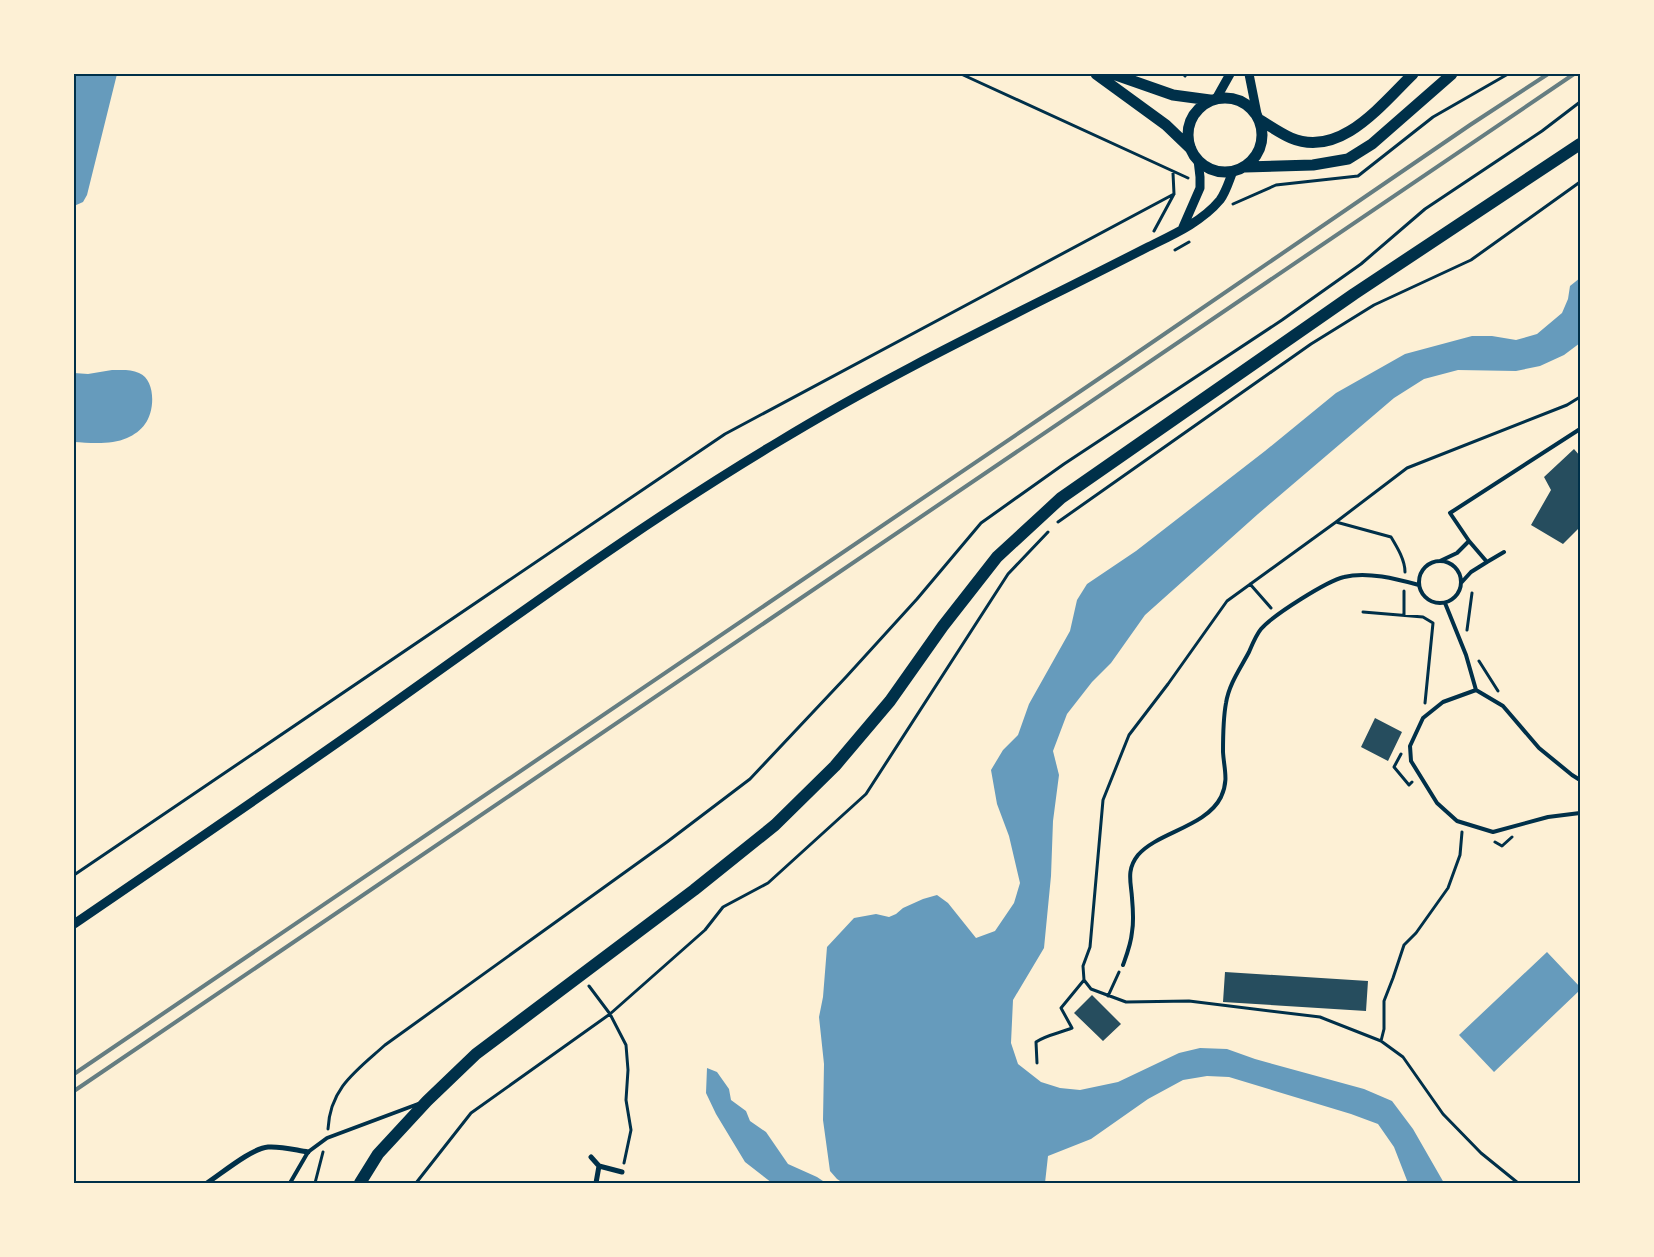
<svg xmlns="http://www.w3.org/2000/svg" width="1654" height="1257" font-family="'Fira Sans Condensed',sans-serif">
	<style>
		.water { fill: #669bbc }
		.building { fill: #264d5e }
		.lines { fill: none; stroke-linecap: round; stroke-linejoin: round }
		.path { stroke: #003049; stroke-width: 3 }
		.service { stroke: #003049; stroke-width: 4 }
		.minor { stroke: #003049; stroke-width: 5 }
		.tertiary { stroke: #003049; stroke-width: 9 }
		.primary { stroke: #003049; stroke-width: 11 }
		.trunk { stroke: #003049; stroke-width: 12 }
		.rail { stroke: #657d81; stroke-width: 4 }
		.neatline { fill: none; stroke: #003049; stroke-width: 2 }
	</style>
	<rect width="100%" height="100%" fill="#fdf0d5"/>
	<path class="water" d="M74,74H117L87,195L83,202L74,206Z
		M1580,278V343L1564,355L1540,366L1516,371L1458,370L1424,379L1394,398L1258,514L1145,615L1111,663L1092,682L1067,714L1053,751L1059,775L1053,821L1051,876L1044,948L1013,1000L1011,1043L1018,1064L1041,1082L1060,1088L1080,1090L1118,1082L1179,1053L1200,1048L1227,1049L1255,1059L1364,1089L1392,1101L1413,1129L1444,1183H1408L1394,1147L1378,1124L1351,1114L1229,1077L1207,1076L1183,1080L1148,1099L1091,1139L1048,1156L1045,1183H843L837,1179L830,1171L823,1120L824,1064L819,1017L823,997L827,947L854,918L876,914L889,917L896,914L903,908L923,899L937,895L948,903L976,938L995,931L1014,903L1020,883L1009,836L997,804L991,770L1003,750L1018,735L1029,704L1070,631L1077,600L1087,584L1136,551L1265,451L1336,393L1405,354L1472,336H1492L1516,340L1537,334L1562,313L1568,299L1570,286Z
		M112,370C121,370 131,369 139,373C156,380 155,411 145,424C141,430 134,435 127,438C112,445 90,443 74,442V373L88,374Z
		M1547,952L1580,987V990L1494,1072L1459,1035Z
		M707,1068L717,1072L729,1089L731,1100L746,1111L750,1121L766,1132L788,1164L817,1177L826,1183H772L745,1162L716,1114L706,1093Z"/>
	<path class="building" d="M1574,449L1580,456V527L1563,544L1531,525L1551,490L1544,477Z
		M1375,718L1402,732L1388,761L1361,747Z
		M1225,972L1368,981L1366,1011L1223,1002Z
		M1092,995L1121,1024L1103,1041L1074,1013Z"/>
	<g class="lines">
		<path class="path" d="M961,74L1188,178
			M1185,76L1186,74
			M1233,204L1276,185L1358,176L1433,117L1508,74
			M1154,231L1174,194L1173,173
			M1175,250L1189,242
			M1058,522L1311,344L1374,305L1471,260L1580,182
			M1336,522L1391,537C1397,547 1405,560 1405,572
			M1250,584L1271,608
			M1363,612L1423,617L1433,623L1425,703
			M1404,615V591
			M1467,630L1472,593
			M1479,661L1498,691
			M1401,754L1394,767L1409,785L1412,782
			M1495,842L1502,846L1512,837
			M74,875L725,434L1174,194
			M589,986L610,1014L626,1045L628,1070L626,1100L631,1130L624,1163
			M1108,996L1119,972
			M1381,1041L1384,1029V1001L1393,978L1404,945L1416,933L1448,888L1460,855L1462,832
			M1037,1063L1036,1042C1046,1035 1060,1033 1072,1028L1061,1008L1084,980
			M328,1129C330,1088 356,1071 385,1045L667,842L750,779L846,677L917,599L981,523L1064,464L1282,320L1361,264L1425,209L1542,131L1580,102
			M315,1183L323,1152
			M416,1183L471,1113L610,1014L705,930L723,907L768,883L866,794L1008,574L1048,532
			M1518,1183L1481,1153L1443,1114L1403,1057L1381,1041L1320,1017L1189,1001L1126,1002L1091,989L1084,980L1083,966L1090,947L1103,800L1129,735L1168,684L1227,601L1336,522L1407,468L1567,405L1580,397"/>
		<path class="service" d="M1504,552L1487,562L1469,541L1450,513L1580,429
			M1419 582a21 21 0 1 1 42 0a21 21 0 1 1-42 0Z
			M1440,561L1457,553L1469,541
			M1461,583L1471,572L1487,562
			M1445,603L1466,655L1476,690L1503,706L1539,748L1572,775L1580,780
			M1476,690L1443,702L1423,718L1410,746L1411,761L1437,803L1457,821L1493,832L1548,817L1580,813
			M1123,965C1127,954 1131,944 1132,932C1134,921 1133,909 1132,898C1131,882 1126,870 1138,855C1158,832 1206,827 1221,797C1229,780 1224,769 1223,752C1223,736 1223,719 1226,703C1229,684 1240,669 1249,652C1252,645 1256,635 1261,629C1273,615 1327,581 1344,577C1367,571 1397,579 1419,585
			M290,1183L308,1152L327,1138L418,1104"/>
		<path class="minor" d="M591,1157L599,1166L622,1172
			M207,1183C221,1174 252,1148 268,1147C281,1146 295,1150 308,1152
			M596,1183L599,1166"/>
		<path class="tertiary" d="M1249,74L1257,114
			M1216,99L1230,74
			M1183,227L1200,188V177L1198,160
			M74,924C169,859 263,795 357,729C496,631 632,529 778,442C896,370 1021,312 1144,249C1170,236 1201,223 1220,200C1226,192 1229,181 1233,171"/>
		<path class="primary" d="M1096,74L1166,125L1191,149
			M1113,74L1173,95L1210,100
			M1188 135a37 37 0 1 1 74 0a37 37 0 1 1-74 0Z
			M1260,120C1270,126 1280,133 1291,138C1340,159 1382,104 1413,74
			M1245,167L1313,165L1348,159L1372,144L1452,74"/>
		<path class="trunk" d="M360,1183L378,1154L427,1101L476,1054L694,890L775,825L835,766L890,701L943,626L997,557L1061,498L1354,294L1580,144"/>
		<path class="rail" d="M74,1074L1122,363L1470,125L1548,74
			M74,1091L1574,74"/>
	</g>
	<rect width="1654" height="1257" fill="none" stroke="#fdf0d5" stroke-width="150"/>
	<rect x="75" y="75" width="1504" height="1107" class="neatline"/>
</svg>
